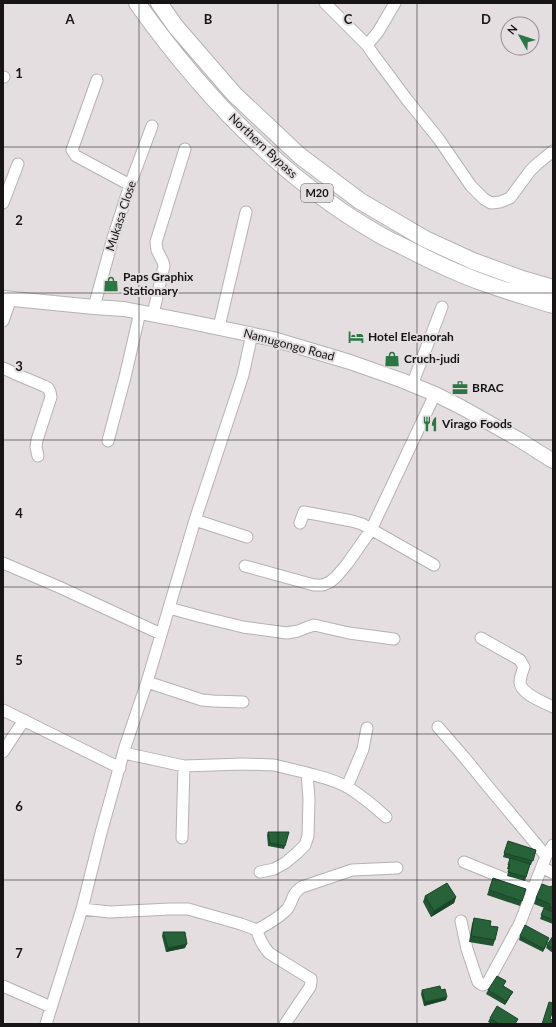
<svg xmlns="http://www.w3.org/2000/svg" width="556" height="1027" font-family="Lato,sans-serif">
	<style>
		.lines { fill: none; stroke-linecap: round; stroke-linejoin: round }
		.minor-casing { stroke: #b7b1b4; stroke-width: 13 }
		.major-casing { stroke: #b7b1b4; stroke-width: 16 }
		.highway-casing { stroke: #b7b1b4; stroke-width: 18 }
		.minor { stroke: #fff; stroke-width: 11 }
		.major { stroke: #fff; stroke-width: 14 }
		.highway { stroke: #fff; stroke-width: 16 }
		.wall { fill: #225431 }
		.shaded-wall { fill: #1b4528 }
		.building { fill: #276239; stroke: #1b4528 }
		.grid { fill: none; stroke: #161415; stroke-width: 1; stroke-opacity: 0.55 }
		.labels { text-anchor: middle; stroke-width: 4; stroke-linejoin: round; paint-order: stroke }
		.shield { fill: #e4dee0; stroke: #545152; stroke-width: 1 }
		.shield-label { font-size: 11px; font-weight: bold; fill: #161415 }
		.street-label { font-size: 12px; fill: #161415; stroke: #e4dee0 }
		.poi-label { font-size: 12px; font-weight: bold; fill: #161415; stroke: #e4dee0; text-anchor: start }
		.grid-label { font-size: 13px; text-anchor: middle; font-weight: bold; fill: #161415; stroke: #e4dee0; stroke-width: 4; stroke-linejoin: round; paint-order: stroke }
	</style>
	<rect width="100%" height="100%" fill="#e4dee0"/>
	<g class="lines">
		<defs>
			<path id="minor" d="M325,3L367,45L373,54L408,101L438,138L471,186L484,199L491,203L500,202L510,198L530,171L537,164L553,151
				M367,45L378,32L395,3
				M3,77H4
				M97,80L72,150L76,156L130,185
				M3,203L18,164
				M94,307L113,238L130,185L152,126
				M153,314L164,266L163,262L157,250L156,242L185,149
				M3,321L11,298
				M219,327L246,212
				M3,368L18,375L44,386L48,388L50,392L51,397L37,440L36,447L38,456
				M412,385L442,307
				M108,441L125,377L140,312
				M195,520L247,537
				M300,523L304,512L352,521L362,524L434,565
				M3,563L59,587L161,634
				M245,566L314,585H323L330,582L336,577L347,564L371,530L435,394
				M169,608L202,617L243,627L287,633L298,631L308,627L314,625L349,633L394,639
				M481,638L520,660L524,667C522,672 520,678 520,683C522,695 544,702 553,707
				M147,682L202,700L213,701L243,702
				M3,710L120,768
				M438,727L464,757L486,784L546,856
				M3,752L24,720
				M124,753L184,766L243,764L274,765L307,773L309,799L308,836L305,845L297,853L285,863L274,869L260,872
				M307,773C321,777 336,780 349,788C362,796 374,806 386,817
				M347,787L363,749L367,728
				M182,838L184,766
				M464,862L533,890
				M542,867L553,873
				M82,909L110,912L170,909H188L241,924L257,930C259,939 263,946 269,953L311,979V982L310,987L285,1024
				M461,921L467,949L478,982L481,984L483,985L488,982L520,923L546,856L553,845
				M257,930C266,925 282,916 288,908C293,900 292,893 302,887L352,870L397,868
				M3,986L51,1007
				M46,1024L82,909L101,833L125,747L147,682L195,520L243,375L252,334"/>
			<path id="major" d="M3,298L94,307L124,309L186,321L273,339L350,362L401,380L435,394L461,407L518,439L553,461"/>
			<path id="highway" d="M137,3C201,93 279,176 375,232C384,238 394,242 404,247C431,261 458,274 487,284C509,292 531,298 553,305
				M159,3L176,27L234,94L300,156L360,201L425,239L473,261L522,279L553,288"/>
		</defs>
		<use href="#minor" class="minor-casing"/>
		<use href="#major" class="major-casing"/>
		<use href="#highway" class="highway-casing"/>
		<use href="#minor" class="minor"/>
		<use href="#major" class="major"/>
		<use href="#highway" class="highway"/>
	</g>
	<path class="wall" d="M268,832L285,846L284,849L268,846L267,835Z
		M508,841L536,850L531,865H530L525,881L507,876L509,869H507L510,859L503,857Z
		M493,878L526,889L520,906L487,895Z
		M550,887H553V924L540,919L544,908L547,909L534,904L536,898Z
		M425,896L456,897L454,903L431,917L423,902Z
		M474,918L495,940L493,946L469,942L472,924Z
		M163,932L185,948L166,952L162,936Z
		M520,936L548,942L543,952L519,940Z
		M553,936V953L546,948L547,945Z
		M504,986L513,992L511,995L505,1005L486,994L488,990Z
		M422,990H441L446,1000L424,1006L421,994Z
		M490,1018L516,1024H492L488,1022Z"/>
	<path class="shaded-wall" d="M456,897L454,903L431,917L434,911Z
		M187,944L185,948L166,952L168,948Z
		M513,992L511,995L505,1005L506,1001Z
		M447,997L446,1000L424,1006L425,1002Z"/>
	<path class="building" d="M268,832H289L285,846L270,843Z
		M508,841L536,850L533,861L504,853Z
		M510,858L530,864L526,877L508,872L510,865H508Z
		M493,878L526,889L522,901L489,890Z
		M447,883L456,897L434,911L425,896Z
		M542,884L550,887L551,886L553,887V908L549,907L550,904L536,898Z
		M544,908L553,912V920L541,915Z
		M474,918L491,921L490,926L498,927L495,940L471,936Z
		M525,925L549,938L544,949L520,936Z
		M163,932H185L187,944L168,948Z
		M553,936V948L547,945Z
		M497,976L506,981L503,986L513,992L506,1001L488,990Z
		M440,986L441,990L445,989L447,997L425,1002L422,990Z
		M549,1002L553,1003V1010L550,1019L553,1020V1024H542Z
		M497,1006L518,1019L515,1024H499L490,1018Z"/>
	<path class="grid" d="M139,3V1024M278,3V1024M417,3V1024M3,147H553M3,293H553M3,440H553M3,587H553M3,734H553M3,880H553"/>
	<defs>
		<symbol id="shop-bare" viewBox="-9 -9 18 18"><path d="M-5-2.5h2.3a2.7 3.5 0 0 1 5.4 0H5L5.5 6h-11ZM-1.5-2.5h3a1.5 2.3 0 0 0-3 0Z" fill="#2c7644" stroke="#e4dee0" stroke-width="2.5" paint-order="stroke"/></symbol>
		<symbol id="hotel-bare" viewBox="-9 -9 18 18"><path d="M-6-4.5h1.5V1H6V5H4.5V3h-9V5H-6ZM-4 0a1.8 1.8 0 1 1 3.6 0ZM.5 0V-2.5h3Q6-2.5 6 0Z" fill="#2c7644" stroke="#e4dee0" stroke-width="2.5" paint-order="stroke"/></symbol>
		<symbol id="office-bare" viewBox="-9 -9 18 18"><path d="M-6-3h4V-5.5h4V-3h4V5H-6ZM-1-4.5V-3h2v-1.5ZM-6 0V1H6V0Z" fill="#2c7644" stroke="#e4dee0" stroke-width="2.5" paint-order="stroke"/></symbol>
		<symbol id="restaurant-bare" viewBox="-9 -9 18 18"><path d="M-5-6h1v4h1v-4h1v4h1v-4h1v5L-1.5 .5V6h-2V.5L-5-1ZM5-6V6H3V1.5H1.5Q1.5-4 5-6Z" fill="#2c7644" stroke="#e4dee0" stroke-width="2.5" paint-order="stroke"/></symbol>
	</defs>
	<g fill-rule="evenodd">
		<use href="#shop-bare" x="100" y="273" width="22" height="22"/>
		<use href="#hotel-bare" x="345" y="326" width="22" height="22"/>
		<use href="#shop-bare" x="381" y="348" width="22" height="22"/>
		<use href="#office-bare" x="449" y="377" width="22" height="22"/>
		<use href="#restaurant-bare" x="419" y="413" width="22" height="22"/>
	</g>
	<g class="labels">
		<rect class="shield" x="301" y="184" width="32" height="18" rx="3"/>
		<g class="shield-label">
			<text x="317" y="197">M20</text>
		</g>
		<g class="street-label">
			<text transform="translate(263 146) rotate(43)" y="4">Northern Bypass</text>
			<text transform="translate(121 216) rotate(-72)" y="4">Mukasa Close</text>
			<text transform="translate(289 345) rotate(15)" y="4">Namugongo Road</text>
		</g>
		<g class="poi-label">
			<text x="123" y="281">Paps Graphix<tspan x="123" dy="14">Stationary</tspan></text>
			<text x="368" y="341">Hotel Eleanorah</text>
			<text x="404" y="363">Cruch-judi</text>
			<text x="472" y="392">BRAC</text>
			<text x="442" y="428">Virago Foods</text>
		</g>
	</g>
	<g class="grid-label">
		<text x="70" y="24">A</text>
		<text x="208" y="24">B</text>
		<text x="348" y="24">C</text>
		<text x="486" y="24">D</text>
		<text x="19" y="78">1</text>
		<text x="19" y="225">2</text>
		<text x="19" y="371">3</text>
		<text x="19" y="518">4</text>
		<text x="19" y="665">5</text>
		<text x="19" y="811">6</text>
		<text x="19" y="958">7</text>
	</g>
	<rect width="556" height="1027" fill="none" stroke="#161415" stroke-width="8"/>
	<g transform="translate(520 36) rotate(309)"><circle r="19" fill="#e4dee0" stroke="#928d8f"/>
	<path d="M0-3L7 15L0 10L-7 15Z" fill="#2c7644"/>
	<text y="-6" font-size="11" font-weight="bold" text-anchor="middle" fill="#161415">N</text>
	</g>
</svg>
